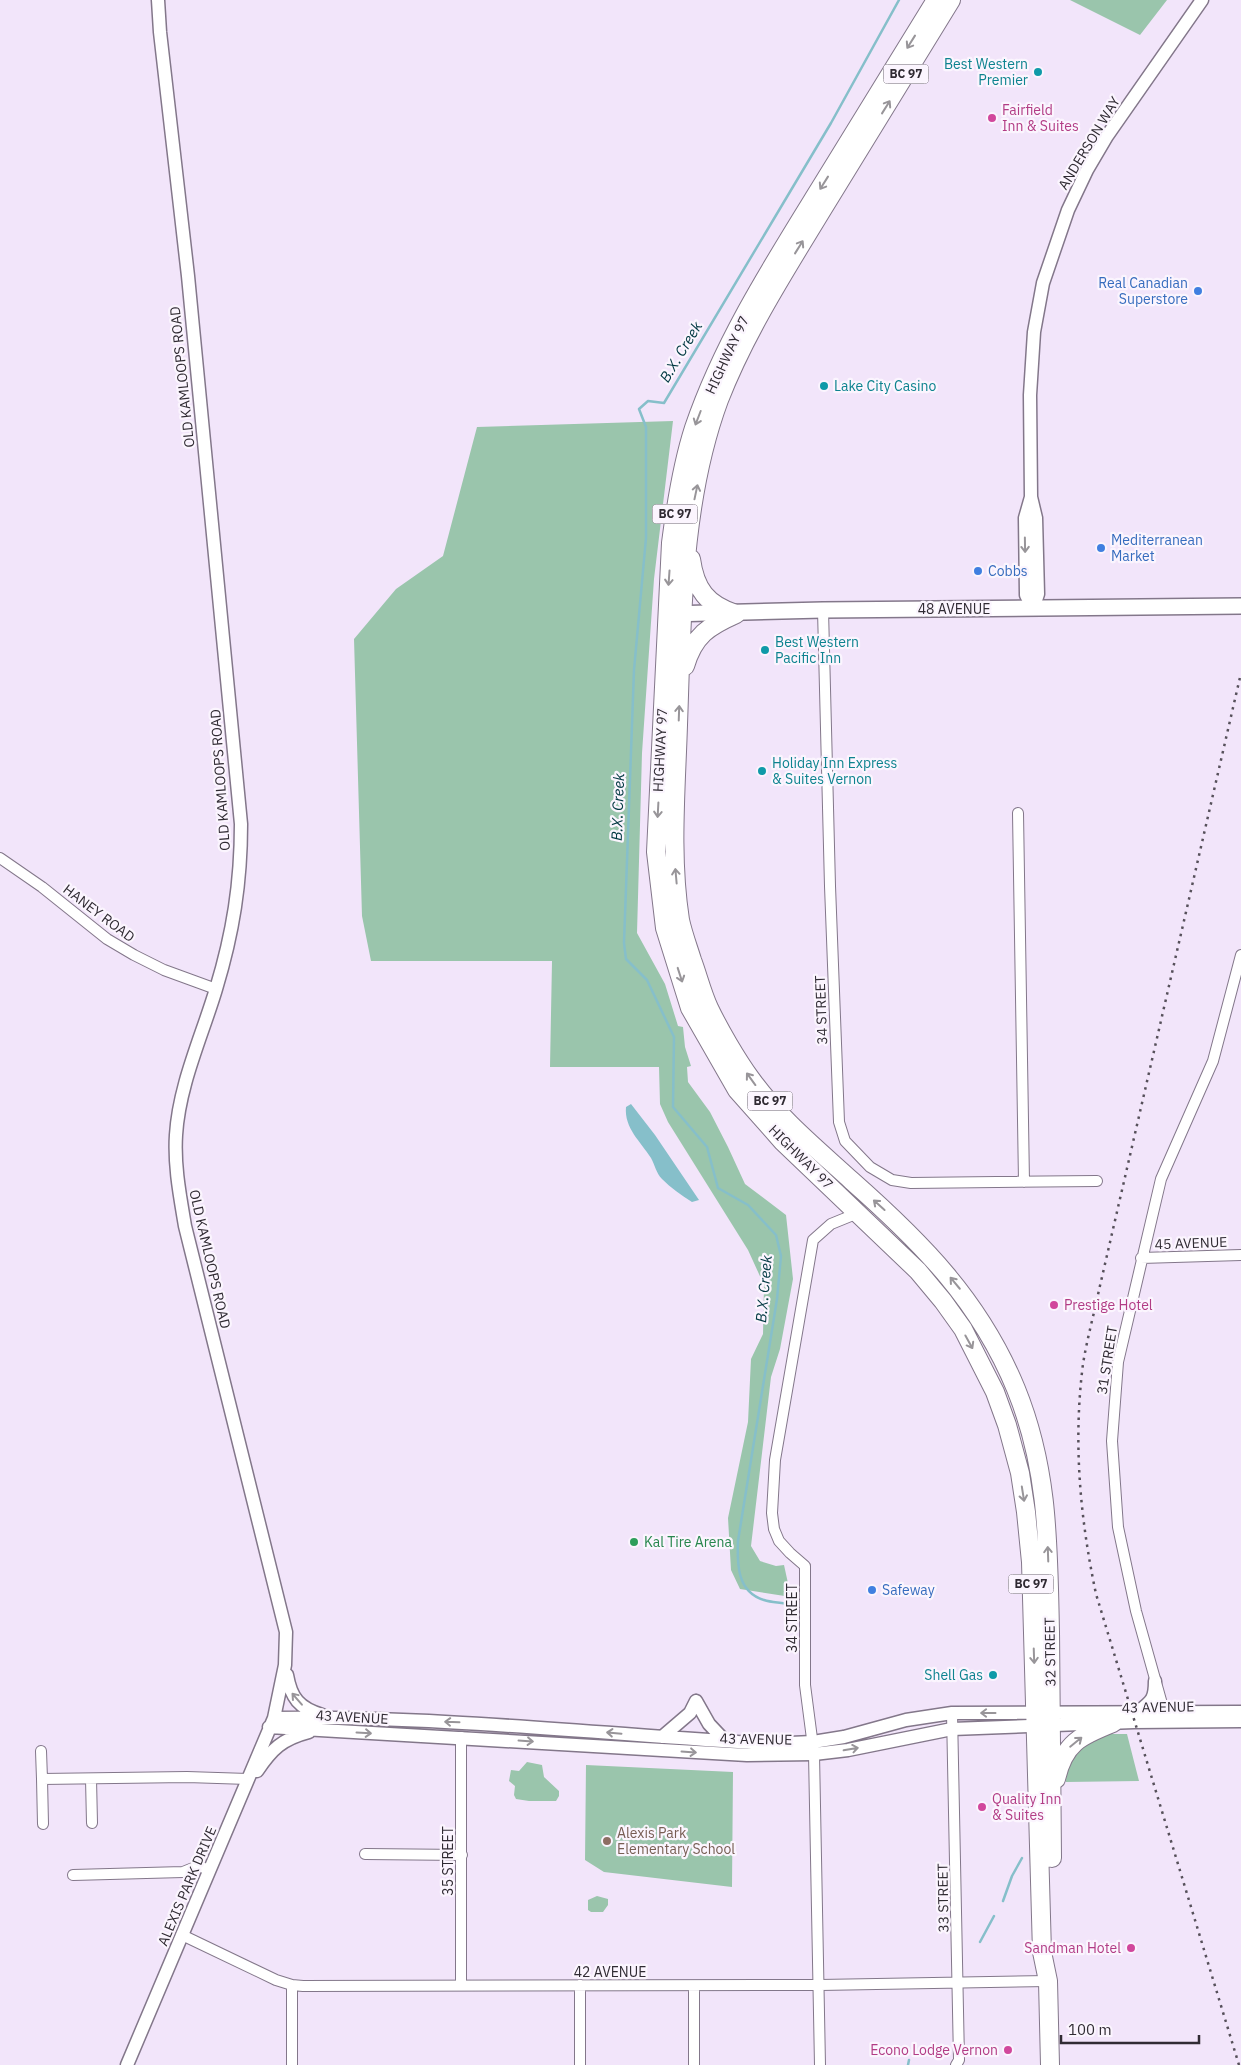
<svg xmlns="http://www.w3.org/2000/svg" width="1241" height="2065" font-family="'IBM Plex Sans',sans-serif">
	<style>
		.green { fill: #9ac5ac }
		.water { fill: #86bfca }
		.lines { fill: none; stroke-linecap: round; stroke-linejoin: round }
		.stream { stroke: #86bfca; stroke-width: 2.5 }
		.minor-casing { stroke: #83778a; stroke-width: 12 }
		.tertiary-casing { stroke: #83778a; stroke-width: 15 }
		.secondary-casing { stroke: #83778a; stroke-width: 18 }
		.trunk-casing { stroke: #83778a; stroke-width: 20 }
		.minor { stroke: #fff; stroke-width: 10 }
		.tertiary { stroke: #fff; stroke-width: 12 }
		.secondary { stroke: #fff; stroke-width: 15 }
		.trunk { stroke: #fff; stroke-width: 18 }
		.rail { stroke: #56505a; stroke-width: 2.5; stroke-dasharray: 2.5 5; stroke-linecap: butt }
		.oneway { stroke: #989599 }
		.culture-dot { fill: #0f9aa8; stroke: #fbf5fe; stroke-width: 2 }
		.hotel-dot { fill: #d1479c; stroke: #fbf5fe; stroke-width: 2 }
		.shop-dot { fill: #3f7fe0; stroke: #fbf5fe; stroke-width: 2 }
		.leisure-dot { fill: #2e9e5b; stroke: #fbf5fe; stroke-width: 2 }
		.education-dot { fill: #8d6e63; stroke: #fbf5fe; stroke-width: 2 }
		.labels { text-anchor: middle; stroke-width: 4.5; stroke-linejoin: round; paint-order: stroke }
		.shield { fill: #fbf5fe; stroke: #6d6870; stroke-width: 1 }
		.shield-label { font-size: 12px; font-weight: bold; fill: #302b33 }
		.culture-label { font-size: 14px; fill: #0d838f; stroke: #fbf5fe; text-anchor: start }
		.hotel-label { font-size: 14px; fill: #b23c85; stroke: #fbf5fe; text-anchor: start }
		.street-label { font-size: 14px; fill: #302b33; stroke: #fbf5fe }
		.shop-label { font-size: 14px; fill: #366cbe; stroke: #fbf5fe; text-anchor: start }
		.leisure-label { font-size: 14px; fill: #27864d; stroke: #fbf5fe; text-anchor: start }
		.education-label { font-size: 14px; fill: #785e54; stroke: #fbf5fe; text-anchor: start }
		.water-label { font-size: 15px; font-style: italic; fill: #003841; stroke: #fbf5fe }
	</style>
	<rect width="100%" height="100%" fill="#f2e5fa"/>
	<path class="green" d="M1070,0H1167L1140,35Z
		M673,421L654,579L642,753L637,933L665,984L678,1026L683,1027L685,1047L691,1066L687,1067L688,1082L710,1112L728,1147L745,1184L786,1215L793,1279L780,1349L771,1377L751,1546L760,1561L776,1566L784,1565L791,1597L740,1589L731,1570L728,1518L748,1422L751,1359L763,1334L764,1285L748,1250L668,1122L660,1104L659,1067H550L552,961H371L362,916L354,639L396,589L443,556L477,427Z
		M1108,1734H1127L1139,1781L1066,1782C1066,1752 1083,1744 1108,1734Z
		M527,1762L542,1765L544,1777L559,1791V1796L556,1801H529L516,1799L514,1795L515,1786L509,1781L511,1770L519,1771Z
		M586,1765L733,1772L732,1887L604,1872L585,1860Z
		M597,1896L608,1899V1905L603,1912H591L588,1910V1900Z"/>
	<path class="water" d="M631,1104L655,1135L699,1200L692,1202C681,1195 671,1188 662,1179C656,1173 655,1165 651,1158C641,1142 624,1128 626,1107Z"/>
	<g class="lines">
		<path class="stream" d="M791,1605C782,1602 773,1603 764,1600C737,1592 737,1564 738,1541L777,1299L781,1256L776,1235L748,1205L718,1188L707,1147L673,1107L674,1037L647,980L626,959L624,943L634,670L646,538V427L639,409L648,401L664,403L831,123L899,0
			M1003,1901L1012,1876L1022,1858
			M980,1942L994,1916
			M908,2065L909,2060"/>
		<defs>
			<path id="minor" d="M823,610L830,886L839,1122L845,1141L870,1167L892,1180L911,1183L1097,1181
				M1018,813L1024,1182
				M0,858L42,887L107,939L134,955L164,970L216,989
				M1141,1258L1241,1255
				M952,1713L959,2060L956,2065
				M1166,1718L1136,1611L1118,1527L1112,1441L1118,1362L1161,1179L1213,1061L1241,955
				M461,1737V1985
				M41,1751L42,1779L187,1777L248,1779
				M42,1779L43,1824
				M91,1779L92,1823
				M365,1854L462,1855
				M73,1875L183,1872L198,1866L210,1870
				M182,1935L276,1980L292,1985L303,1986L820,1985L1048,1981
				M292,2065V1985
				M580,2065V1985
				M694,2065V1986
				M820,2065L814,1754L805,1685V1566L790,1553L779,1541L774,1529L772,1513L775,1460L813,1240L831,1224L858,1213"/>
			<path id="tertiary" d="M1031,497L1025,518L1026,595L1033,609
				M1033,609L1038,594L1036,518L1031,497L1030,395L1034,332L1043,283L1068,210L1087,170L1107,136L1202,0
				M287,1675C291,1698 299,1708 322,1715
				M696,1701L709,1724L725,1741
				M1138,1712C1152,1701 1155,1699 1155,1681
				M274,1718C438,1716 602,1734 767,1744L813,1742L844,1737L906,1720L952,1713L1241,1712
				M269,1727L747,1755L814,1754L848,1750L952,1729L1134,1722L1241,1721
				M662,1737L690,1713L696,1701
				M257,1771C272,1749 282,1739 309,1732
				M127,2065L274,1718L285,1665L286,1632L185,1226C180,1196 174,1166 176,1135C179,1085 202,1036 216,989C233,933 241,883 241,824L188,276L160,32L158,0"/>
			<path id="secondary" d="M670,614L823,610L1241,606"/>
			<path id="trunk" d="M936,0C897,63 858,127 819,190C772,266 723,343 694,428C682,465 676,504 671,543L656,852L665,928L690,1008L737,1090L783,1142L918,1271L943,1301L963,1329L995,1392L1007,1425L1020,1473L1026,1512L1031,1562L1042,1952L1048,1981L1050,2065
				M951,0C908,70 865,140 822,210C785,271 745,333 719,400C681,503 682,617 678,725C676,790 670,856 680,920C683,934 688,947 692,960C698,976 702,993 709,1008C719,1029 737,1060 751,1079C779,1118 817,1149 852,1181C922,1243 980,1301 1016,1389C1049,1470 1048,1546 1050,1632C1051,1707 1051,1782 1052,1858
				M691,559C695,589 707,605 736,614
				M685,666C694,635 709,626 736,614
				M1056,1779C1064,1743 1080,1736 1113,1723"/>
		</defs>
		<use href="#minor" class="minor-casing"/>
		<use href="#tertiary" class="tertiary-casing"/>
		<use href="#secondary" class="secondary-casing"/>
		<use href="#trunk" class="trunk-casing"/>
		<use href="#minor" class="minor"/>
		<use href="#tertiary" class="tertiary"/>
		<use href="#secondary" class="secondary"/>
		<use href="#trunk" class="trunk"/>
		<path class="rail" d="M1239,2065L1096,1594C1080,1518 1073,1442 1083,1364C1087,1339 1094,1314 1099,1290L1241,673"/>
	</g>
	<defs><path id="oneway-shaft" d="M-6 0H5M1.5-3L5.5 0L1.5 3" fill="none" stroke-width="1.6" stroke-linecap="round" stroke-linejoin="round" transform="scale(1.25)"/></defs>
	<g class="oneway">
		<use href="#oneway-shaft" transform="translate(911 42) rotate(122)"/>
		<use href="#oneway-shaft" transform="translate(886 107) rotate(-58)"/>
		<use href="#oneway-shaft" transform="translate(824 183) rotate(122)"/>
		<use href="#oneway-shaft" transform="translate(799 247) rotate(-58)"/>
		<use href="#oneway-shaft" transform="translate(698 418) rotate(111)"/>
		<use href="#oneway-shaft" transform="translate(696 492) rotate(-78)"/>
		<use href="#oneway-shaft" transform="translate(1025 545) rotate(89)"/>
		<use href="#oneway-shaft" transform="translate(669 578) rotate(94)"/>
		<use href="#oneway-shaft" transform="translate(679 713) rotate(-88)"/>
		<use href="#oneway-shaft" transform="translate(658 810) rotate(93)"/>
		<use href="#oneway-shaft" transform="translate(676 876) rotate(-95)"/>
		<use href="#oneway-shaft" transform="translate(680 975) rotate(72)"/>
		<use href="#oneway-shaft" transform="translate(751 1079) rotate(-126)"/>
		<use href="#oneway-shaft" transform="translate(879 1205) rotate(-138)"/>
		<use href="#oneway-shaft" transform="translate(955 1283) rotate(-130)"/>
		<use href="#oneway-shaft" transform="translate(969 1342) rotate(61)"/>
		<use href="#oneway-shaft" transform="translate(1023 1494) rotate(81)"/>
		<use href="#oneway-shaft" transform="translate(1048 1554) rotate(-92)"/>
		<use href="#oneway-shaft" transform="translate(1034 1656) rotate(88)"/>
		<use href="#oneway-shaft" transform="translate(297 1699) rotate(-131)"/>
		<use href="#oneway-shaft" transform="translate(988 1713) rotate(180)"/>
		<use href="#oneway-shaft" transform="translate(452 1722) rotate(-178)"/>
		<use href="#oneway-shaft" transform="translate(364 1733) rotate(3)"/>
		<use href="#oneway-shaft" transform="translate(614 1733) rotate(-175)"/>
		<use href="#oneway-shaft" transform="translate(526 1741) rotate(4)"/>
		<use href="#oneway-shaft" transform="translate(1076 1742) rotate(-39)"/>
		<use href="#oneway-shaft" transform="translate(851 1749) rotate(-10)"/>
		<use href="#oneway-shaft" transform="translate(689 1752) rotate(4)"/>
	</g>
	<g class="culture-dot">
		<circle cx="1038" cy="72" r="5"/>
		<circle cx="824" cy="386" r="5"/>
		<circle cx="765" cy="650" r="5"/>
		<circle cx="762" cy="771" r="5"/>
		<circle cx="993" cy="1675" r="5"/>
	</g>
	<g class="hotel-dot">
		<circle cx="992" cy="118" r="5"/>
		<circle cx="1054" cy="1305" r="5"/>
		<circle cx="982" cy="1807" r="5"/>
		<circle cx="1131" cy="1948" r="5"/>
		<circle cx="1008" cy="2050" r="5"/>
	</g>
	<g class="shop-dot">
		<circle cx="1198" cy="291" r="5"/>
		<circle cx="1101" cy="548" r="5"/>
		<circle cx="978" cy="571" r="5"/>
		<circle cx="872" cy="1590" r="5"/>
	</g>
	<circle class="leisure-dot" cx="634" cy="1542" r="5"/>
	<circle class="education-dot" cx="607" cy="1841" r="5"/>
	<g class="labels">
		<g class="shield">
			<rect x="883.5" y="64.5" width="45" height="19" rx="4"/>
			<rect x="652.5" y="504.5" width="45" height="19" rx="4"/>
			<rect x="747.5" y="1091.5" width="45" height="19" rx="4"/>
			<rect x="1008.5" y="1574.5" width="45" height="19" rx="4"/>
		</g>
		<g class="shield-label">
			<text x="906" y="78">BC 97</text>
			<text x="675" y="518">BC 97</text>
			<text x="770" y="1105">BC 97</text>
			<text x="1031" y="1588">BC 97</text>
		</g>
		<g class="culture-label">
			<text x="1028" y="69" text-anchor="end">Best Western<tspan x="1028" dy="16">Premier</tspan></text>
			<text x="834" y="391">Lake City Casino</text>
			<text x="775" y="647">Best Western<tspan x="775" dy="16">Pacific Inn</tspan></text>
			<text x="772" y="768">Holiday Inn Express<tspan x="772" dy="16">&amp; Suites Vernon</tspan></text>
			<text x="983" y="1680" text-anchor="end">Shell Gas</text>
		</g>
		<g class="hotel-label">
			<text x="1002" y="115">Fairfield<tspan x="1002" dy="16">Inn &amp; Suites</tspan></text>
			<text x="1064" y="1310">Prestige Hotel</text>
			<text x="992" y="1804">Quality Inn<tspan x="992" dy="16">&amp; Suites</tspan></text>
			<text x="1121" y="1953" text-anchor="end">Sandman Hotel</text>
			<text x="998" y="2055" text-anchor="end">Econo Lodge Vernon</text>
		</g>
		<g class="street-label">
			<text transform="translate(1089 143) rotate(-59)" y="5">ANDERSON WAY</text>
			<text transform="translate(727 355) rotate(-65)" y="5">HIGHWAY 97</text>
			<text transform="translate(182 377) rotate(-96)" y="5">OLD KAMLOOPS ROAD</text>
			<text x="954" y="614">48 AVENUE</text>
			<text transform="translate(660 750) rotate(-87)" y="5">HIGHWAY 97</text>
			<text transform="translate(220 780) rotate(-94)" y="5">OLD KAMLOOPS ROAD</text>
			<text transform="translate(99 913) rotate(37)" y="5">HANEY ROAD</text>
			<text transform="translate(821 1010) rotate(-92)" y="5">34 STREET</text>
			<text transform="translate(801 1157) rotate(45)" y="5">HIGHWAY 97</text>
			<text transform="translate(1191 1243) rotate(-2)" y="5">45 AVENUE</text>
			<text transform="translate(210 1259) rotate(77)" y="5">OLD KAMLOOPS ROAD</text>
			<text transform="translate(1107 1360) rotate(-81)" y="5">31 STREET</text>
			<text transform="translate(792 1618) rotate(-90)" y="5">34 STREET</text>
			<text transform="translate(1050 1652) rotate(-91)" y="5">32 STREET</text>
			<text transform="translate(1158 1707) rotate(-1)" y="5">43 AVENUE</text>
			<text transform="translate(352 1717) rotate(3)" y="5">43 AVENUE</text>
			<text transform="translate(756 1739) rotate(1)" y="5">43 AVENUE</text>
			<text transform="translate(448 1861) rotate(-90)" y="5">35 STREET</text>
			<text transform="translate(187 1886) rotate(-67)" y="5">ALEXIS PARK DRIVE</text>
			<text transform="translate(943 1898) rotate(-91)" y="5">33 STREET</text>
			<text x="610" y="1977">42 AVENUE</text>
		</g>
		<g class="shop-label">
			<text x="1188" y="288" text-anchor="end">Real Canadian<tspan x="1188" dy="16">Superstore</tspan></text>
			<text x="1111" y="545">Mediterranean<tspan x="1111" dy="16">Market</tspan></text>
			<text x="988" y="576">Cobbs</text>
			<text x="882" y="1595">Safeway</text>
		</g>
		<g class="leisure-label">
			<text x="644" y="1547">Kal Tire Arena</text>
		</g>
		<g class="education-label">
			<text x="617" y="1838">Alexis Park<tspan x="617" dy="16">Elementary School</tspan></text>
		</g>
		<g class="water-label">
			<text transform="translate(681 352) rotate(-59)" y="5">B.X. Creek</text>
			<text transform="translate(618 807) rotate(-88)" y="5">B.X. Creek</text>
			<text transform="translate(764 1289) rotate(-85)" y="5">B.X. Creek</text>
		</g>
	</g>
	<path d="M1061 2035v8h138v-8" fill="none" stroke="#302b33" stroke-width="2.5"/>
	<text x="1068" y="2035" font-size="15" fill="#302b33" stroke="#fbf5fe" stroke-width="4" paint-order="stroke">100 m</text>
</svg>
